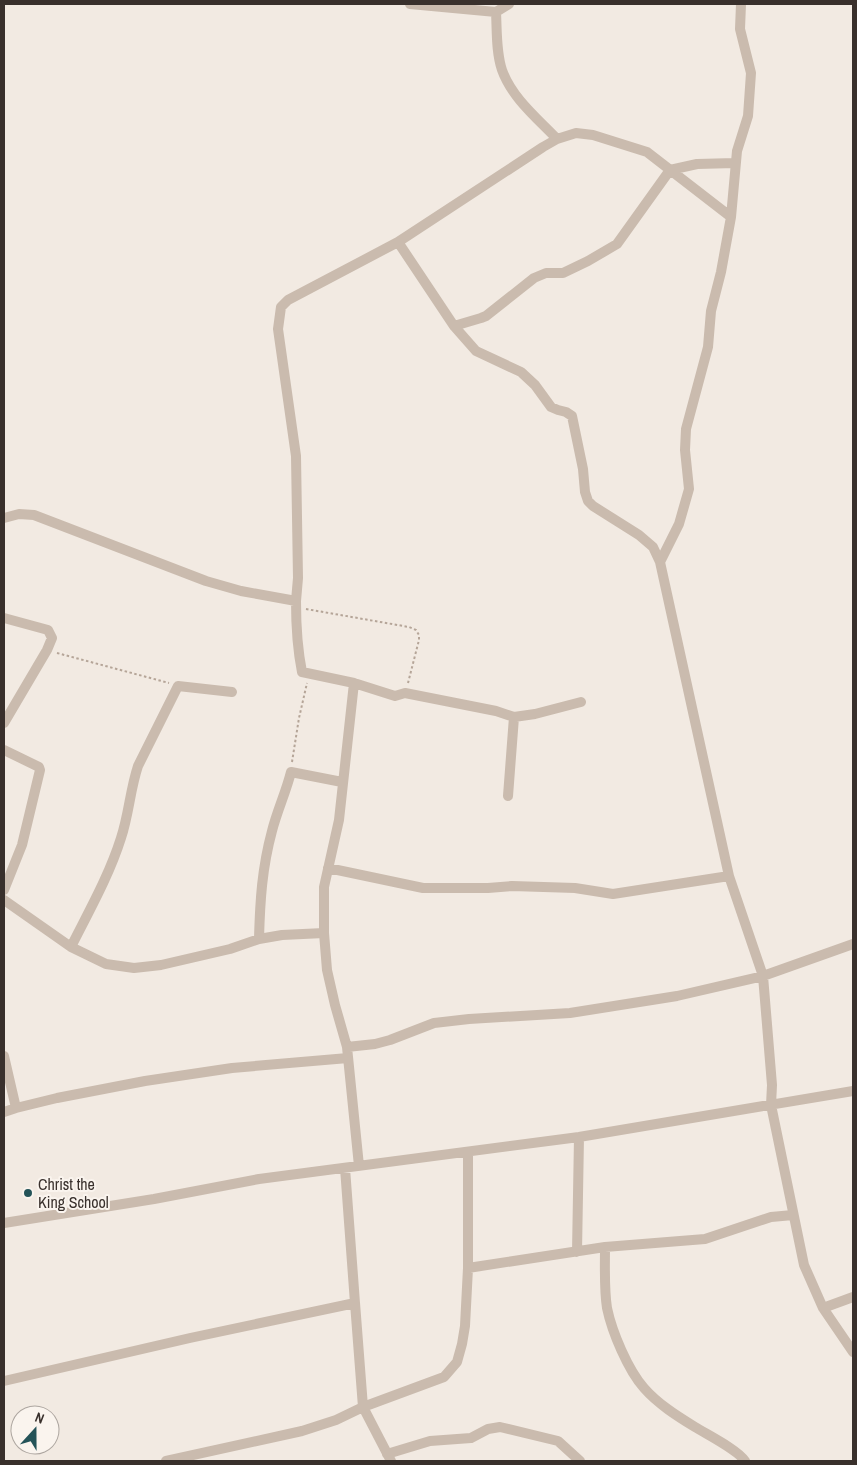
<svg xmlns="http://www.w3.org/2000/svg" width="857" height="1465" font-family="'Archivo Narrow',sans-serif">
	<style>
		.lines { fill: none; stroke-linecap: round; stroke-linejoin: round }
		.path { stroke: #b5a598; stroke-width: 2; stroke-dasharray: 2.5 2.5; stroke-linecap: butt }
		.street { stroke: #cabbae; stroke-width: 10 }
		.poi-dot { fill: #245358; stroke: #faf4ee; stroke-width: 2 }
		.labels { text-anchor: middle; stroke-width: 4; stroke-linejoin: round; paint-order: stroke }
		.poi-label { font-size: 16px; fill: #39302c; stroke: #faf4ee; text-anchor: start }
	</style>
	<rect width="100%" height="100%" fill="#f2eae2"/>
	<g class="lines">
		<path class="path" d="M306,609L409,627L416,630L419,635V640L408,683
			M57,653L169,683
			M292,762L299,718L307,683"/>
		<path class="street" d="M410,4L496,12L509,4
			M496,12C497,31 496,52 502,70C512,98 537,118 557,139
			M731,217L737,151L748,116L751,73L740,29L741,4
			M398,242L454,326L476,351L521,372L535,385L551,407L558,410L566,412L572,416L583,469L585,492L588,501L593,506L639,535L653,547L660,562
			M454,326L481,318L486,316L534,278L546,273H563L588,261L617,244L670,170L697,164L735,163
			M4,518L19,514L34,515L206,581L241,591L296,601L298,578L296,456L278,329L281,307L288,300L398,242L543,147L557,139L576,133L593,135L647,152L731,217L721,272L711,311L708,347L686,429L685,450L689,489L679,524L660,562L729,876L763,976L772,1085L771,1105L804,1265L823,1308L853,1352
			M296,601C296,627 297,647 302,672L354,683L395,696L405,693L496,711L514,717L535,714L581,702
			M4,618L48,630L52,638L47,650L4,723
			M354,683L339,820L324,887V933L327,970L335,1005L347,1047L359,1166
			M4,750L39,767L40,770L22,845L4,890
			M508,796L514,717
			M328,868L423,888H488L512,886L575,888L613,894L729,876
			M4,900L71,947L106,964L134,968L161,965L230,949L259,939L282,935L324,933
			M259,939C260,901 262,868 272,831C277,811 286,792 291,772L342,782
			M71,947C89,911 109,876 121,838C129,814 130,790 138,766L178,686L232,692
			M347,1047L375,1044L390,1040L434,1023L469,1019L570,1013L677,996L763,976L853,944
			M4,1056L16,1108
			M4,1112L16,1108L57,1098L145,1081L232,1068L348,1058
			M4,1223L154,1199L259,1179L579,1137L853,1091
			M605,1247C605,1267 604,1289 607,1308C612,1332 628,1370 644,1388C658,1404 677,1416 695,1427C708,1435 738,1450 745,1461
			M577,1252L579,1137
			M468,1268L605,1247L705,1239L771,1217L793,1215
			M355,1303L363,1407L391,1461
			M823,1308L853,1297
			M4,1381L190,1338L355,1303L345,1168
			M387,1454L430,1441L471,1438L488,1429L500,1427L558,1441L580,1461
			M166,1461L302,1431L336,1420L363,1407L444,1377L457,1362L462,1344L465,1326L468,1268V1152"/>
	</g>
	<circle class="poi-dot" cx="28" cy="1193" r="5"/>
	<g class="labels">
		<g class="poi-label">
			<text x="38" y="1190">Christ the<tspan x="38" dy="18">King School</tspan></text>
		</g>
	</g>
	<rect width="857" height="1465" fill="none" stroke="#39302c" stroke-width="10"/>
	<g transform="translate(35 1430) rotate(21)"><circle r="24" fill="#faf4ee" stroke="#ada6a0"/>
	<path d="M0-4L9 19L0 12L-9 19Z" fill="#245358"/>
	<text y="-8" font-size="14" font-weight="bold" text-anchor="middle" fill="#39302c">N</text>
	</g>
</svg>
